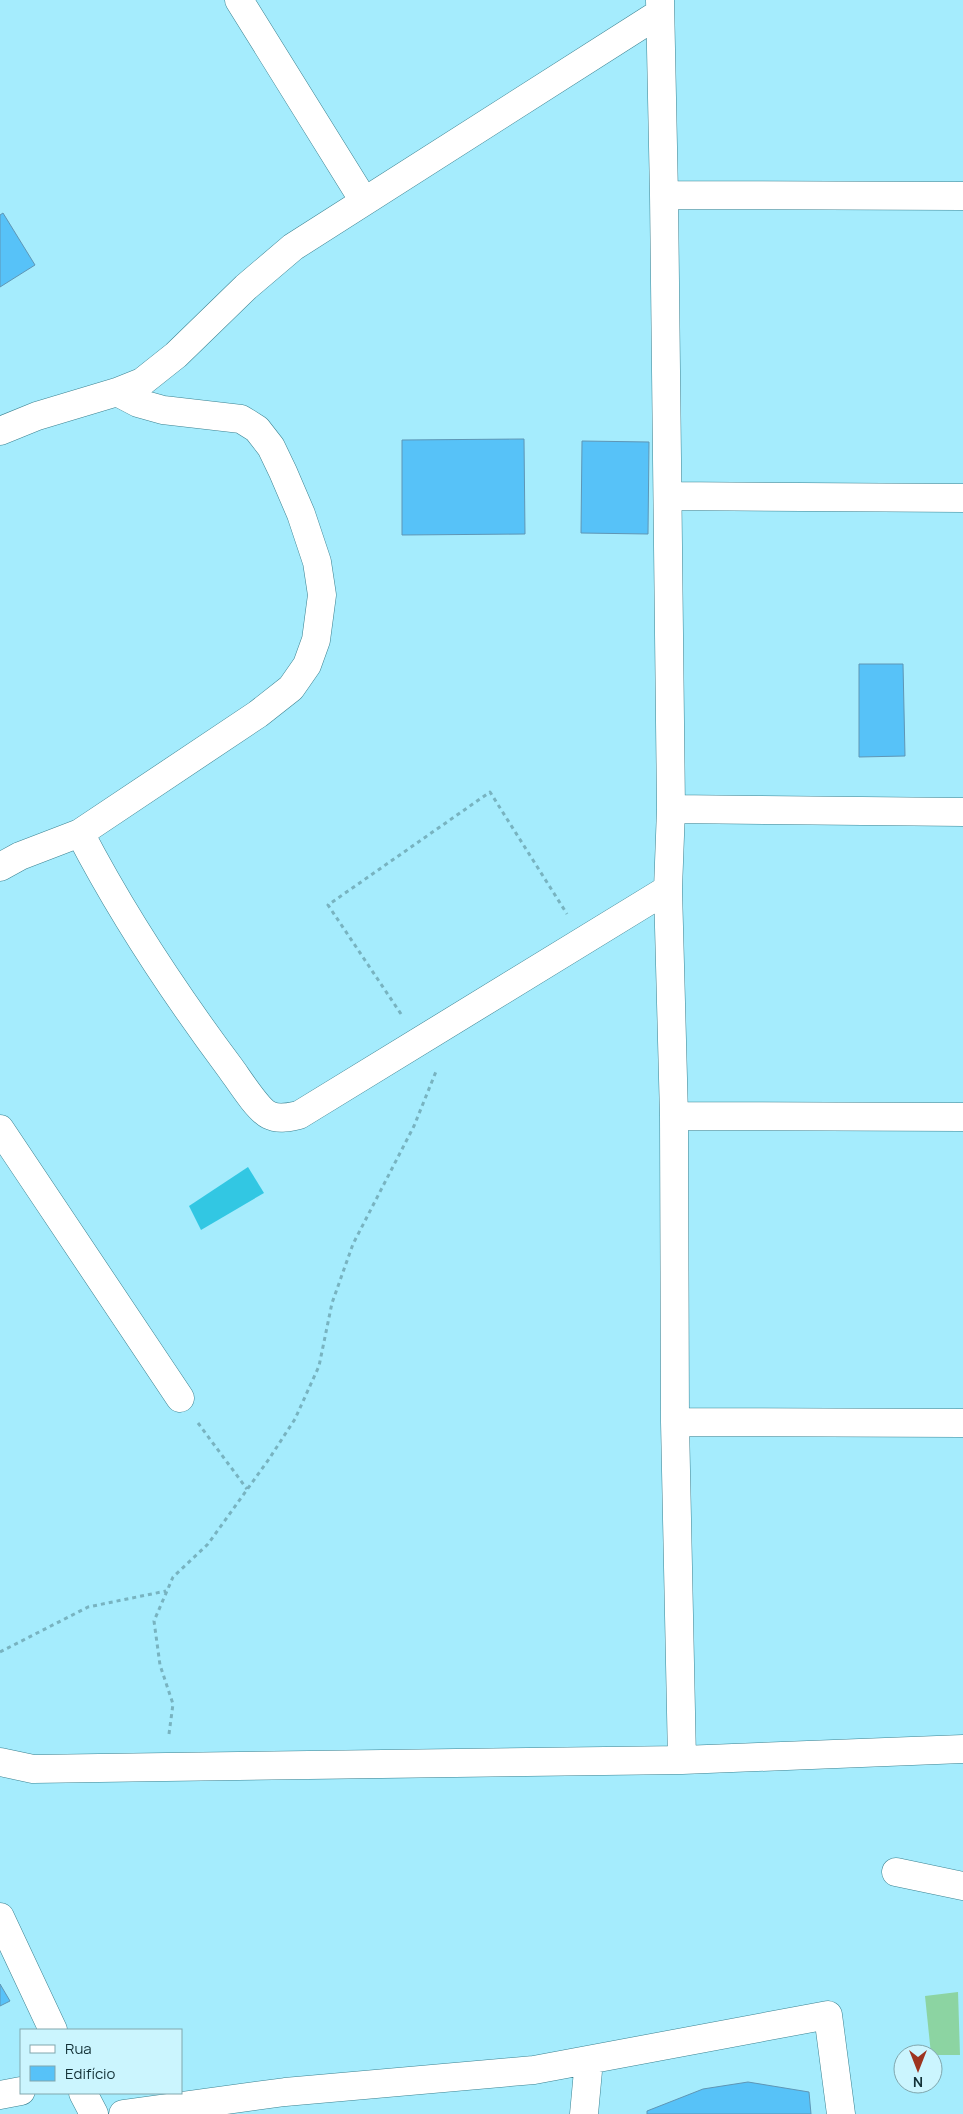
<svg xmlns="http://www.w3.org/2000/svg" width="963" height="2114" font-family="Manrope,sans-serif">
	<style>
		.green { fill: #8cd4a2 }
		.water { fill: #32c7e3 }
		.building { fill: #57c2f8; stroke: #5f96b5 }
		.lines { fill: none; stroke-linecap: round; stroke-linejoin: round }
		.minor-casing { stroke: #3b8291; stroke-width: 29 }
		.path { stroke: #78b3c0; stroke-width: 3; stroke-dasharray: 4 4; stroke-linecap: butt }
		.minor { stroke: #fff; stroke-width: 28 }
	</style>
	<rect width="100%" height="100%" fill="#a5ecfd"/>
	<path class="green" d="M958,1992L960,2055H933L931,2054L925,1996Z"/>
	<path class="water" d="M248,1167L264,1193L201,1230L189,1206Z"/>
	<path class="building" d="M3,213L35,265L0,287V215Z
		M524,439L525,534L402,535V440Z
		M582,441L649,442L648,534L581,533Z
		M859,664H903L905,756L859,757Z
		M0,1984L10,2001L0,2006Z
		M748,2082L809,2092L811,2114H647V2111L703,2089Z"/>
	<g class="lines">
		<defs>
			<path id="minor" d="M239,0L364,201
				M660,0L664,195L671,809L668,889L674,1116L675,1422L682,1760
				M664,195L963,196
				M0,431L37,416L117,392L142,382L176,355L246,287L293,247L660,13
				M668,496L963,498
				M671,809L963,812
				M80,833C123,916 175,994 231,1069C239,1080 258,1110 269,1115C279,1120 289,1117 299,1115L668,889
				M0,867L20,856L80,833L258,714L291,688L307,665L316,640L322,595L317,562L301,514L283,472L271,447L257,429L241,419L163,410L138,403L117,392
				M674,1116L963,1117
				M0,1129L180,1398
				M675,1422L963,1423
				M0,1762L33,1769L166,1767L682,1760L963,1749
				M896,1872L963,1886
				M0,1917L53,2030
				M83,2093L94,2114
				M0,2095L21,2091
				M123,2114L285,2092L534,2070L828,2015L841,2114
				M584,2114L589,2060"/>
		</defs>
		<use href="#minor" class="minor-casing"/>
		<path class="path" d="M401,1014L328,905L490,792L567,914
			M198,1423L247,1489
			M0,1652L88,1607L166,1591
			M169,1734L173,1704L160,1665L154,1621L173,1577L208,1544L269,1459L295,1419L319,1366L332,1303L353,1244L414,1126L437,1069"/>
		<use href="#minor" class="minor"/>
	</g>
	<rect x="20" y="2029" width="162" height="65" fill="#cbf5fe" stroke="#81a7ae"/>
	<rect x="30" y="2045" width="25" height="8" fill="#ffffff" stroke="#81a7ae"/>
	<text x="65" y="2054" font-size="15" fill="#133137">Rua</text>
	<rect x="30" y="2066" width="25" height="15" fill="#57c2f8" stroke="#81a7ae"/>
	<text x="65" y="2079" font-size="15" fill="#133137">Edifício</text>
	<g transform="translate(918 2069) rotate(180)"><circle r="24" fill="#cbf5fe" stroke="#81a7ae"/>
	<path d="M0-4L9 19L0 12L-9 19Z" fill="#9d341f"/>
	<text y="-8" font-size="14" font-weight="bold" text-anchor="middle" fill="#133137">N</text>
	</g>
</svg>
